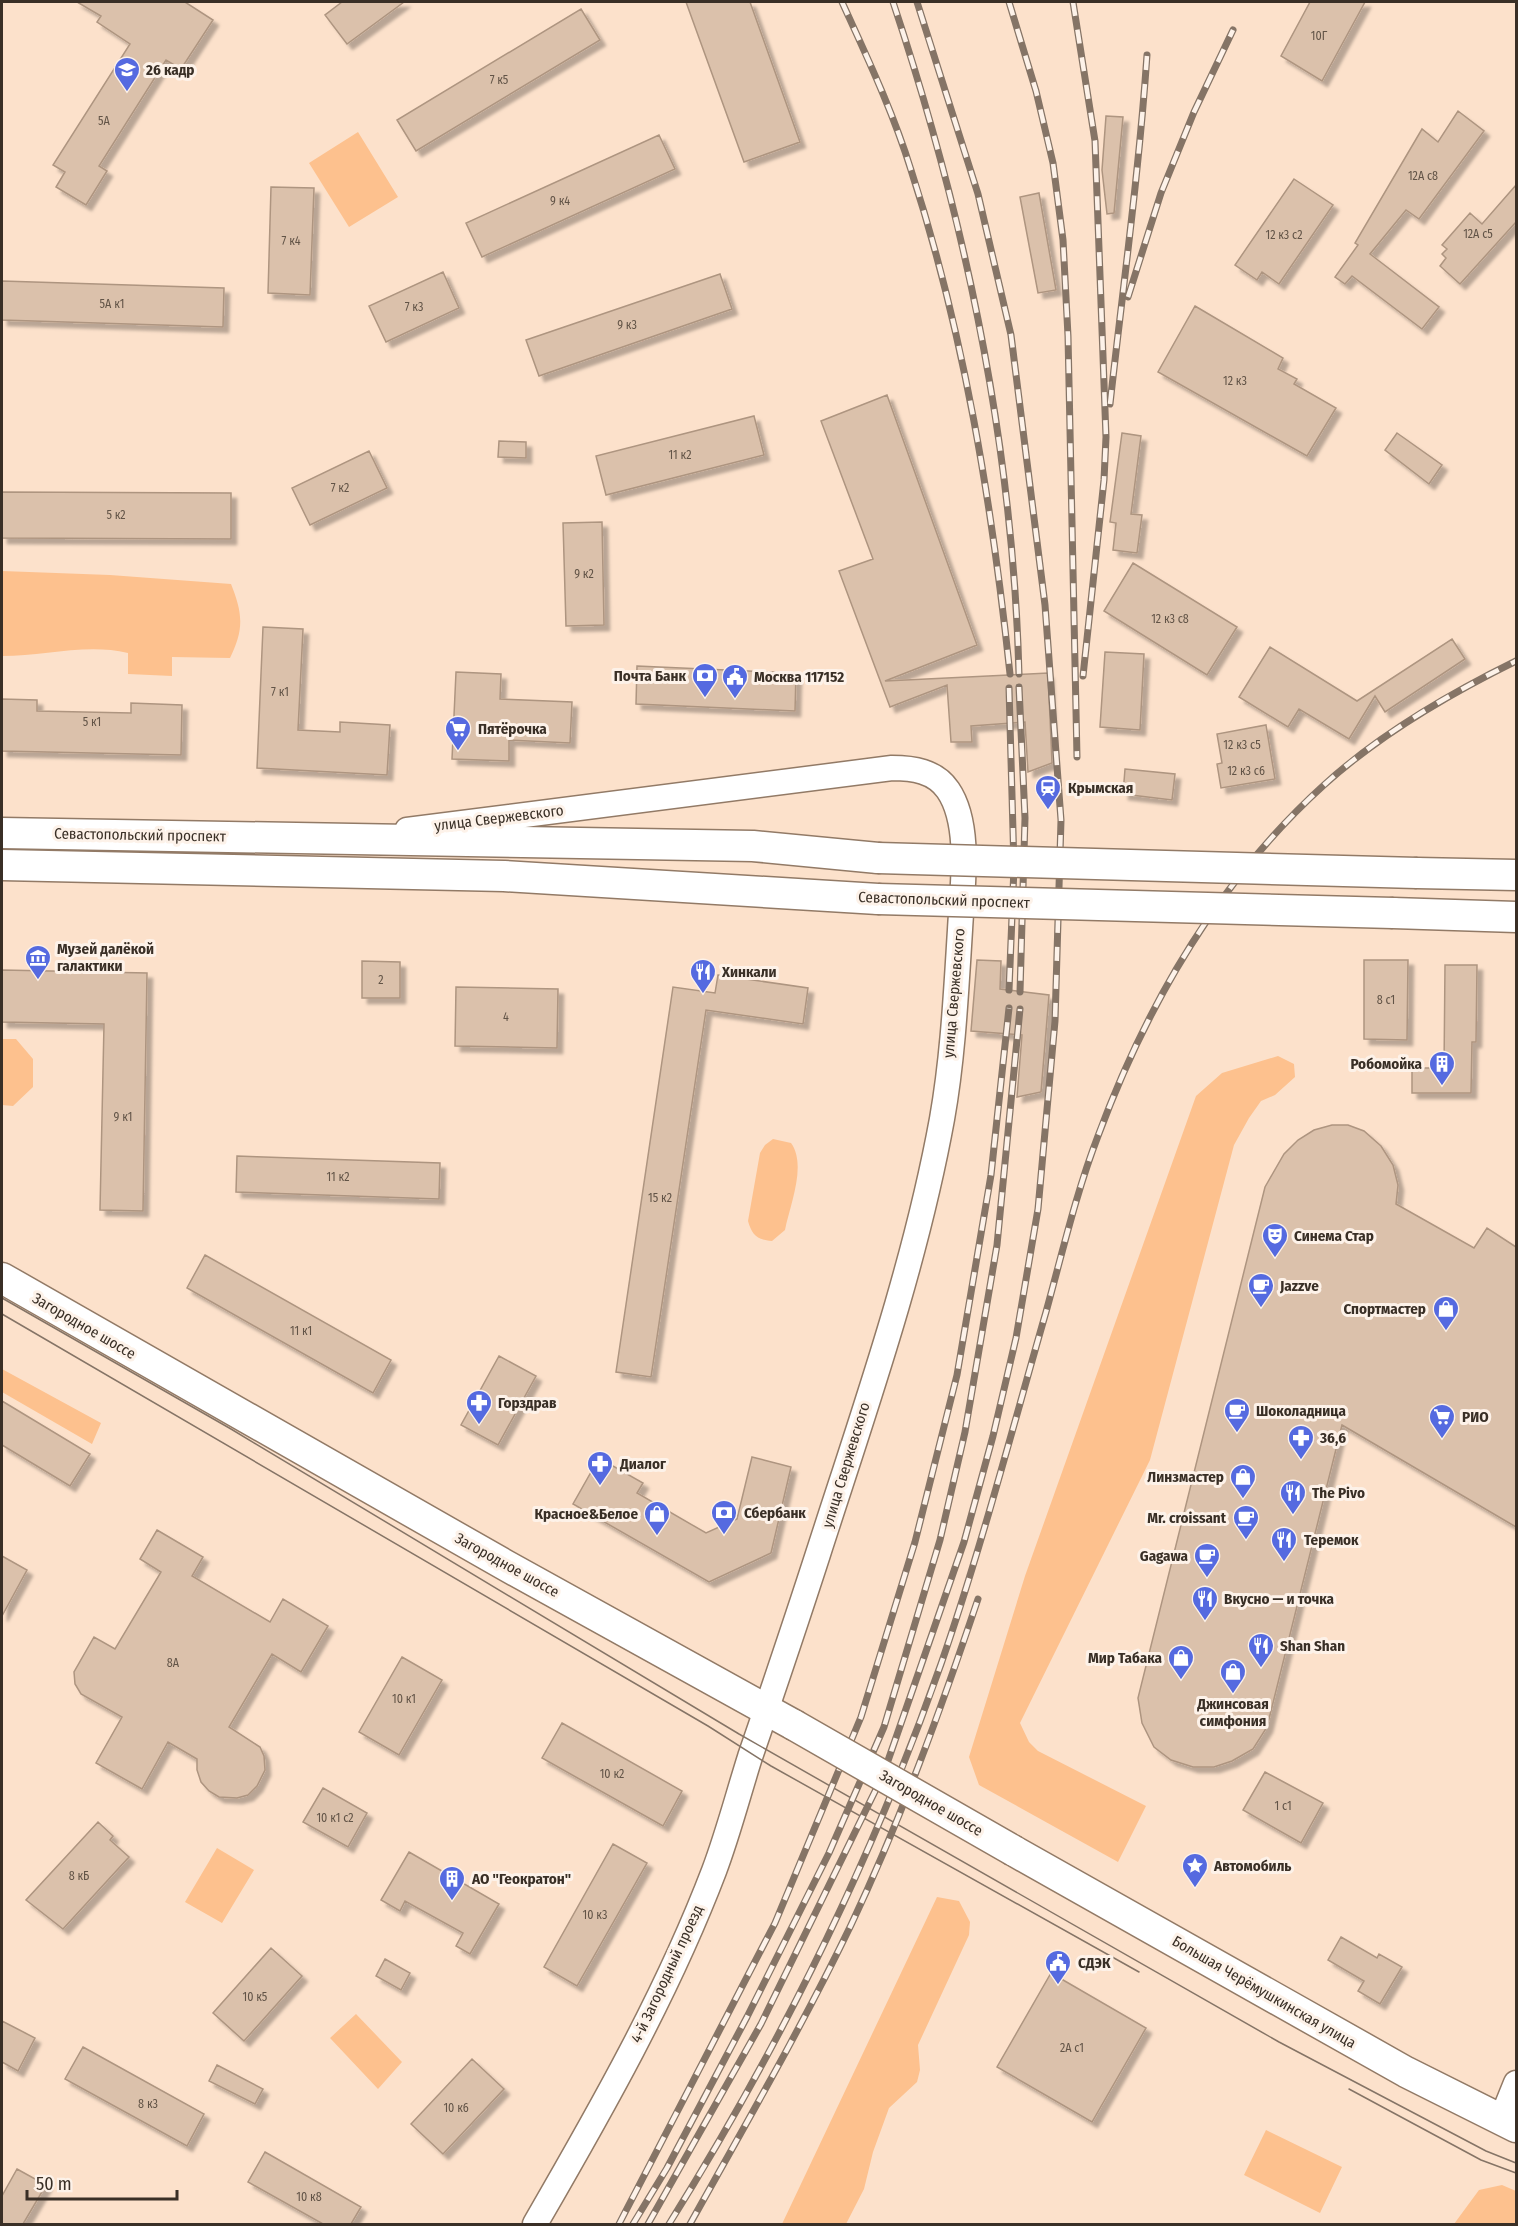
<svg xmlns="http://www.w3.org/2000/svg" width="1518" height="2226" font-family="'Fira Sans Condensed',sans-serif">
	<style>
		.green { fill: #fdc18e }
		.building { fill: #dbc1ab; stroke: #ae9580; stroke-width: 1.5; filter: url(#shadow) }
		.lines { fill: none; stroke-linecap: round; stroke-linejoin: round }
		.minor-casing { stroke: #927a66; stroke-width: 27 }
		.major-casing { stroke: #927a66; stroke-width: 33 }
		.minor { stroke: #fff; stroke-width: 24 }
		.major { stroke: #fff; stroke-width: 30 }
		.tram { stroke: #857466; stroke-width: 1.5 }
		.rail-casing { stroke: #857466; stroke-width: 7 }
		.rail { stroke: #fdf2e9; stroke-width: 4.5; stroke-dasharray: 14; stroke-linecap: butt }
		.major-bridge-casing { stroke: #927a66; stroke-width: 33; stroke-linecap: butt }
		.major-bridge { stroke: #fff; stroke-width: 30 }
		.labels { text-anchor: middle; stroke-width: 6; stroke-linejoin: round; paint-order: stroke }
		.number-label { font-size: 12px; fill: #625447 }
		.poi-label { font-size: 15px; font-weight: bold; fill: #392f26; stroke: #fdf2e9; text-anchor: start }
		.street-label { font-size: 15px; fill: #392f26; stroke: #fdf2e9 }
	</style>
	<defs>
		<filter id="shadow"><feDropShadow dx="5.5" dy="5.5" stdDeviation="1.5" flood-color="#0004"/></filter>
	</defs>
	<rect width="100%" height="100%" fill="#fce1cb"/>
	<path class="green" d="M358,132L398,197L349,227L309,163Z
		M2,571L110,575L231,584C243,614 244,629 230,658L172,657V676L128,674V653C87,643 44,656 2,656Z
		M2,1039H16L33,1059V1087L13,1106L2,1105Z
		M1278,1056L1294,1064L1295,1077L1275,1095L1261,1101L1249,1118L1234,1145L1150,1460L1020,1723L1029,1742L1038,1751L1146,1806L1118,1862L979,1785L969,1757L1025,1576L1196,1096L1222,1073Z
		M773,1139L791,1143C807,1165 790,1205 785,1230L772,1241C757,1240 752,1235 748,1221L760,1153L765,1145Z
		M2,1369L101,1423L92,1444L2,1392Z
		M217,1848L254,1870L222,1923L185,1902Z
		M937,1897L959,1901L970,1922L969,1935L918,2045L920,2070L917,2082L889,2108L873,2152L864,2189L846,2224H782Z
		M356,2014L402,2062L378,2089L330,2038Z
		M1266,2130L1342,2167L1320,2213L1244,2175Z
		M1502,2185L1516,2191V2224H1454L1479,2190Z"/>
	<path class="building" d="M77,2H185L213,20L181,69L166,60L99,166L107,171L86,205L56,187L65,172L53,165L130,44L97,22L101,16Z
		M342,2H404L347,44L325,15Z
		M686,2H750L800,142L744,162Z
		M1310,2H1365L1322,81L1281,56Z
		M581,9L600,40L416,151L397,120Z
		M1458,111L1484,131L1419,219L1406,210L1370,254L1439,307L1422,329L1352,276L1345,284L1335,277L1358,245L1355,243L1422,129L1438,142Z
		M1106,116L1123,117L1114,213L1107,214L1102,170Z
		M659,135L675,169L482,257L466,223Z
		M1294,179L1333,205L1279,284L1262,272L1257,280L1235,265Z
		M1516,185V222L1460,284L1440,266L1446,258L1442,254L1447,249L1442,245L1470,213L1482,224Z
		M271,187L314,188L310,295L268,293Z
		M1039,193L1056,290L1038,293L1020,197Z
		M443,272L459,308L386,342L369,306Z
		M720,274L732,309L539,376L526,340Z
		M2,281L224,288L223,327L2,320Z
		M1195,306L1283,358L1278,369L1297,379L1294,384L1336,408L1307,456L1158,372Z
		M887,395L977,645L885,681L1048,673L1052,763L1028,772L1025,722L971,726L972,742H951L947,685L890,707L839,571L873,559L821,421Z
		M754,416L764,455L606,495L596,456Z
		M1122,433L1141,436L1131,514L1142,515L1137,553L1113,550L1116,523L1110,522Z
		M1397,433L1442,465L1429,484L1385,450Z
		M499,441L526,442V458L498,457Z
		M369,451L387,488L310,525L292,488Z
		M2,492L231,493V539L2,538Z
		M602,522L604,625L566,626L563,523Z
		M1133,563L1237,627L1207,675L1104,611Z
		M263,627L303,629L298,730L340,732V722L390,725L387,775L257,768Z
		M1452,639L1465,659L1385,712L1375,696L1349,739L1299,709L1288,727L1239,697L1270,647L1357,701Z
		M1105,652L1144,654L1140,730L1100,727Z
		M637,666L796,673L795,711L636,704Z
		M456,672L501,674L500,699L572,702L570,743L509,740V761L452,759Z
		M2,699L37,700V711L131,713V703L182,705L181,755L2,751Z
		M1266,725L1275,779L1221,788L1217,764L1222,763L1217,734Z
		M1125,769L1175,774L1172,800L1123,794Z
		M977,960L1001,961L1000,989L1049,995L1041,1092L1017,1097L1022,1035L971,1031Z
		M1364,960H1408L1407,1040L1364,1039Z
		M362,961L400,962V998H362Z
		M1445,965H1477L1476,1042H1472L1471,1093H1412V1068H1444Z
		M2,970L147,973L143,1211L100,1210L104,1024L2,1022Z
		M718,975L808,988L803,1024L706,1010L651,1377L616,1372L673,987L715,993Z
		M456,987L558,989L557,1048L455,1046Z
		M1332,1125H1348L1364,1131L1381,1146L1393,1165L1398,1185L1396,1204L1474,1248L1487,1228L1516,1247V1527L1342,1425L1267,1727L1253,1749L1232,1761L1214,1767H1193L1171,1760L1154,1747L1142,1723L1138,1698L1265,1187L1284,1154L1298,1140L1314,1130Z
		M237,1156L440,1163L439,1199L236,1192Z
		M205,1255L391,1360L373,1393L187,1288Z
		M499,1356L536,1376L498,1445L461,1425Z
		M2,1401L90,1454L70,1486L2,1445Z
		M752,1457L791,1467L771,1553L709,1582L573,1504L599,1458L643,1483L637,1493L706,1533L737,1519Z
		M157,1530L203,1557L192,1576L270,1622L283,1599L328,1626L301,1672L272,1654L229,1727L260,1747L264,1756L265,1770L257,1786L248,1795L237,1798L219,1797L209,1791L201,1782L197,1770V1759L168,1742L142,1789L96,1763L122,1717L81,1694L75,1684L74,1672L94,1637L115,1649L161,1572L140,1559Z
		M2,1556L27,1570L2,1616Z
		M402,1657L442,1680L399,1755L359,1732Z
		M562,1723L682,1791L663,1826L542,1758Z
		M1265,1772L1323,1803L1301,1843L1243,1810Z
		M323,1788L367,1813L348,1847L303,1822Z
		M98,1822L113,1836L110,1840L129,1857L63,1929L26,1900Z
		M613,1844L647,1863L577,1986L544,1967Z
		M409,1852L499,1904L470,1954L456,1946L463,1933L405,1901L400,1911L381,1900Z
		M1341,1937L1377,1958L1379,1954L1402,1967L1380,2004L1358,1991L1364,1981L1328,1960Z
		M271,1948L302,1976L244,2041L213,2013Z
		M385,1959L410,1973L401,1990L376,1976Z
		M1051,1973L1146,2028L1092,2122L997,2067Z
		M2,2021L35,2038L18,2071L2,2062Z
		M83,2047L204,2114L187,2146L65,2079Z
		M472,2059L504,2089L443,2154L411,2124Z
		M217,2065L263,2089L255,2104L209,2081Z
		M265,2152L361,2207L351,2224H323L248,2182Z
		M17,2169L46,2185L23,2224H2V2196Z"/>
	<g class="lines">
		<defs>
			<path id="minor" d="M407,830L892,768C913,768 935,771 948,790C972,825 962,889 960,930C956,993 953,1057 942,1119C915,1267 864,1411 818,1554C796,1622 773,1690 750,1757C738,1795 728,1834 714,1871C667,1994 601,2110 535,2224
				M1501,2120L1516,2083"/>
			<path id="major" d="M2,833L753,846L878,858
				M2,865L504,876L878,899
				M1417,873L1516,875
				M1393,913L1516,917
				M2,1278L505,1565L794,1725
				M1014,1851L1406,2072L1516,2127"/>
		</defs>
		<use href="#minor" class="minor-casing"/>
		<use href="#major" class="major-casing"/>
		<use href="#minor" class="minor"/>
		<use href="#major" class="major"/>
		<path class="tram" d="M2,1298L231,1429L739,1734L1279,2042L1486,2151L1516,2163
			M2,1314L708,1726L771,1766L1139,1972
			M1349,2089L1481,2160L1516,2173"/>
		<defs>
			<path id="rail" d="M842,2C867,57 893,112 911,170C964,333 992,504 1010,674
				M893,2C965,218 1013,446 1019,674
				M1009,2L1036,91L1053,163L1063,240L1068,336L1077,757
				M1073,2L1095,141L1106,437L1104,480L1083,676
				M1128,297L1161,193L1194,112L1233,30
				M1110,404C1123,287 1139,172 1147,55
				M1019,687L1025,818L1020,992
				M1009,688L1014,867L1009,990
				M619,2224L775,1923L861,1717L915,1542L957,1375L991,1175L1009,1008
				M633,2224L667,2168L747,2017L829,1853L884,1727L940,1540L965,1432L997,1245L1020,1009
				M648,2224L761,2024L883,1775L964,1542L993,1436L1016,1338L1038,1209L1055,1021L1061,820L1045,605L1011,335L978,194L917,2
				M669,2224C779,2048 872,1860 941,1664C981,1549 1012,1430 1046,1312C1062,1254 1076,1193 1098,1136C1147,1004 1219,880 1324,785C1380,734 1449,694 1516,661
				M690,2224C745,2125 802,2027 851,1925C901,1819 941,1709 978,1599"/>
		</defs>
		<use href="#rail" class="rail-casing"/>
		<use href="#rail" class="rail"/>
		<defs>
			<path id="major-bridge" d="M878,858L1417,873
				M878,899L1393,913
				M794,1725L1014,1851"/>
		</defs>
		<use href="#major-bridge" class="major-bridge-casing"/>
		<use href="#major-bridge" class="major-bridge"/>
	</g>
	<defs>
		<symbol id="university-pin" viewBox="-11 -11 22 30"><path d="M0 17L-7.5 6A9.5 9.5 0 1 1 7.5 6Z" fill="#556ae0" stroke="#fdf2e9"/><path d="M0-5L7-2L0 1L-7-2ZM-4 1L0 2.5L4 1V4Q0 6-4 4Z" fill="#fff"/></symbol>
		<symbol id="bank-pin" viewBox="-11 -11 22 30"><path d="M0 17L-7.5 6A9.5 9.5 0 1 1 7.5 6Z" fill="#556ae0" stroke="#fdf2e9"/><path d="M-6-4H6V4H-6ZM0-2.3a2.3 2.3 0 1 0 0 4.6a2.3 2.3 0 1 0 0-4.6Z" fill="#fff"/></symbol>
		<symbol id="civic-pin" viewBox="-11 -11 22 30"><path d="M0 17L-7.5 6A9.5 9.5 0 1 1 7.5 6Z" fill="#556ae0" stroke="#fdf2e9"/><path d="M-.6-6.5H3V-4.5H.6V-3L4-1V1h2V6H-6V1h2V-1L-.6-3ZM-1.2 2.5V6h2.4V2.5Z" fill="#fff"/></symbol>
		<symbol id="supermarket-pin" viewBox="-11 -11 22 30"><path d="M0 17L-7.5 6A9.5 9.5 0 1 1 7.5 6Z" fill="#556ae0" stroke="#fdf2e9"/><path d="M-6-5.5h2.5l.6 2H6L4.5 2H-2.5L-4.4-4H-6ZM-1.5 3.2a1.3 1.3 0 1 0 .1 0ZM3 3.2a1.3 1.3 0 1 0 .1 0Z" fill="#fff"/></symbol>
		<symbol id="station-pin" viewBox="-11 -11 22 30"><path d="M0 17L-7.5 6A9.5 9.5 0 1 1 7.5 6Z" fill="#556ae0" stroke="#fdf2e9"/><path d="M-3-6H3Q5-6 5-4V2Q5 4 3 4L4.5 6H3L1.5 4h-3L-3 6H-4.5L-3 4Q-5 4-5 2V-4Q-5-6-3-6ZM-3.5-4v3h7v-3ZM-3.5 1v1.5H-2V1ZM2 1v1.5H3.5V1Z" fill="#fff"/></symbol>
		<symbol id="museum-pin" viewBox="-11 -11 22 30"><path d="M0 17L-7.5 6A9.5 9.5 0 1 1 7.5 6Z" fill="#556ae0" stroke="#fdf2e9"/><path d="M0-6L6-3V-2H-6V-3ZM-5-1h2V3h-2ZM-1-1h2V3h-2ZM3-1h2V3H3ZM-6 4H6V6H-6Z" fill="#fff"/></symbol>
		<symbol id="restaurant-pin" viewBox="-11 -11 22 30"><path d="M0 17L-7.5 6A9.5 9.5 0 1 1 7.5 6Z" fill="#556ae0" stroke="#fdf2e9"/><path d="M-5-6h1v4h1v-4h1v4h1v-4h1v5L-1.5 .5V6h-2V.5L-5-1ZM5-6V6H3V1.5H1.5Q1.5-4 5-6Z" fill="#fff"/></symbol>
		<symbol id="building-pin" viewBox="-11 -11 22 30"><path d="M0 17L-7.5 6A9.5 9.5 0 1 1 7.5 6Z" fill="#556ae0" stroke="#fdf2e9"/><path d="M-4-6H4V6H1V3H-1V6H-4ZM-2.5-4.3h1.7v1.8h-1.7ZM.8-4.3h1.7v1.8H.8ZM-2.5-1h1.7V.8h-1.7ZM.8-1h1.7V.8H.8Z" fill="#fff"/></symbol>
		<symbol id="theatre-pin" viewBox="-11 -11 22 30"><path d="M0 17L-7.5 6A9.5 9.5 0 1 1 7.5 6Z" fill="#556ae0" stroke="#fdf2e9"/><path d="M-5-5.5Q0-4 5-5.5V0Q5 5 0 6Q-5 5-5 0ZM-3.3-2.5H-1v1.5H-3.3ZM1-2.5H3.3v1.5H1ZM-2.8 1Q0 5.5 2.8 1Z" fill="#fff"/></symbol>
		<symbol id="cafe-pin" viewBox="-11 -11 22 30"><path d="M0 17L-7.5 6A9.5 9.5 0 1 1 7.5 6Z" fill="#556ae0" stroke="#fdf2e9"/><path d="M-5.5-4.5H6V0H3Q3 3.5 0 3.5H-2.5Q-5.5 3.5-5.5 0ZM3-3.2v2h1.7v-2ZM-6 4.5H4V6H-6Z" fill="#fff"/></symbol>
		<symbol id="shop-pin" viewBox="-11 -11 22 30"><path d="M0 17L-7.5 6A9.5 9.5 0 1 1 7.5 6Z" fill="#556ae0" stroke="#fdf2e9"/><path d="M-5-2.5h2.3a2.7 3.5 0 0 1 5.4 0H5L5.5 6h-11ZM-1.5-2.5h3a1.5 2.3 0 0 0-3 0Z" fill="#fff"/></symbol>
		<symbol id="pharmacy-pin" viewBox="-11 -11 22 30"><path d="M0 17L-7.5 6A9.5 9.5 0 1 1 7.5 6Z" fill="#556ae0" stroke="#fdf2e9"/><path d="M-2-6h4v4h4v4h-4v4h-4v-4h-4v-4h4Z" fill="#fff"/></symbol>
		<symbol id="sight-pin" viewBox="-11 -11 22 30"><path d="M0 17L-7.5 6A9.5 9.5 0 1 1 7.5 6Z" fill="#556ae0" stroke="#fdf2e9"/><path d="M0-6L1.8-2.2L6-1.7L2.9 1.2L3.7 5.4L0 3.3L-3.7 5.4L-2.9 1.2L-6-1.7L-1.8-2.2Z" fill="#fff"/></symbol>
	</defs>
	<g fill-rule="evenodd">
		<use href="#university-pin" x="112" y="55" width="30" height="40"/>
		<use href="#bank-pin" x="690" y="661" width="30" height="40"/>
		<use href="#civic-pin" x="720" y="662" width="30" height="40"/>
		<use href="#supermarket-pin" x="443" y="714" width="30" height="40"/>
		<use href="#station-pin" x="1033" y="773" width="30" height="40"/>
		<use href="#museum-pin" x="23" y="943" width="30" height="40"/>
		<use href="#restaurant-pin" x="688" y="957" width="30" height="40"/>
		<use href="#building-pin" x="1427" y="1049" width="30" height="40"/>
		<use href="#theatre-pin" x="1260" y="1221" width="30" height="40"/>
		<use href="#cafe-pin" x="1246" y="1271" width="30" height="40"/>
		<use href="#shop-pin" x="1431" y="1294" width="30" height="40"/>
		<use href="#pharmacy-pin" x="464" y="1388" width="30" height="40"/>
		<use href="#cafe-pin" x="1222" y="1396" width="30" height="40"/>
		<use href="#supermarket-pin" x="1427" y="1402" width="30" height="40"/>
		<use href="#pharmacy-pin" x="1286" y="1423" width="30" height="40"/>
		<use href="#pharmacy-pin" x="585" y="1449" width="30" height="40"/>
		<use href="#shop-pin" x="1228" y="1462" width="30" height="40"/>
		<use href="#restaurant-pin" x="1278" y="1478" width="30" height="40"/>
		<use href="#bank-pin" x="709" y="1498" width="30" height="40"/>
		<use href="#shop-pin" x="642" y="1499" width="30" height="40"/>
		<use href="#cafe-pin" x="1231" y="1503" width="30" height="40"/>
		<use href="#restaurant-pin" x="1269" y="1525" width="30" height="40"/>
		<use href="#cafe-pin" x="1192" y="1541" width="30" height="40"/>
		<use href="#restaurant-pin" x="1190" y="1584" width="30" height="40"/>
		<use href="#restaurant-pin" x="1246" y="1631" width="30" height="40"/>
		<use href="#shop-pin" x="1166" y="1643" width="30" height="40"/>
		<use href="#shop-pin" x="1218" y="1657" width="30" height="40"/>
		<use href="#sight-pin" x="1180" y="1851" width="30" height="40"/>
		<use href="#building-pin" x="437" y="1864" width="30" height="40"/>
		<use href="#civic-pin" x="1043" y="1948" width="30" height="40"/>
	</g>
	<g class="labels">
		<g class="number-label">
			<text x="1319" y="40">10Г</text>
			<text x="499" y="84">7 к5</text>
			<text x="104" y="125">5А</text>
			<text x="1423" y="180">12А с8</text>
			<text x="560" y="205">9 к4</text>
			<text x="1478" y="238">12А с5</text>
			<text x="1284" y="239">12 к3 с2</text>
			<text x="291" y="245">7 к4</text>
			<text x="112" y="308">5А к1</text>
			<text x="414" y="311">7 к3</text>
			<text x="627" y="329">9 к3</text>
			<text x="1235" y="385">12 к3</text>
			<text x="680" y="459">11 к2</text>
			<text x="340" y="492">7 к2</text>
			<text x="116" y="519">5 к2</text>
			<text x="584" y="578">9 к2</text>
			<text x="1170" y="623">12 к3 с8</text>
			<text x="280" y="696">7 к1</text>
			<text x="92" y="726">5 к1</text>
			<text x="1242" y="749">12 к3 с5</text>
			<text x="1246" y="775">12 к3 с6</text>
			<text x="381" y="984">2</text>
			<text x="1386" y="1004">8 с1</text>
			<text x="506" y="1021">4</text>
			<text x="123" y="1121">9 к1</text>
			<text x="338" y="1181">11 к2</text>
			<text x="660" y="1202">15 к2</text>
			<text x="301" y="1335">11 к1</text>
			<text x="173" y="1667">8А</text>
			<text x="404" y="1703">10 к1</text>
			<text x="612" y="1778">10 к2</text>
			<text x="1283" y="1810">1 с1</text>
			<text x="335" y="1822">10 к1 c2</text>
			<text x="79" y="1880">8 кБ</text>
			<text x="595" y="1919">10 к3</text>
			<text x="255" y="2001">10 к5</text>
			<text x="1072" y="2052">2А с1</text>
			<text x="148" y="2108">8 к3</text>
			<text x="456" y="2112">10 к6</text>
			<text x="309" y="2201">10 к8</text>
		</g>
		<g class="poi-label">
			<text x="146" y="75">26 кадр</text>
			<text x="686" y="681" text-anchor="end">Почта Банк</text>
			<text x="754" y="682">Москва 117152</text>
			<text x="478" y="734">Пятёрочка</text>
			<text x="1068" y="793">Крымская</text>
			<text x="57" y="954">Музей далёкой<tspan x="57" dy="17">галактики</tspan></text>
			<text x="722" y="977">Хинкали</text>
			<text x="1422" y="1069" text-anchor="end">Робомойка</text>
			<text x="1294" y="1241">Синема Стар</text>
			<text x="1280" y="1291">Jazzve</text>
			<text x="1426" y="1314" text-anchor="end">Спортмастер</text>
			<text x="498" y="1408">Горздрав</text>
			<text x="1256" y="1416">Шоколадница</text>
			<text x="1462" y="1422">РИО</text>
			<text x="1320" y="1443">36,6</text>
			<text x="620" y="1469">Диалог</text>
			<text x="1224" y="1482" text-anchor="end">Линзмастер</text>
			<text x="1312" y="1498">The Pivo</text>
			<text x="744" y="1518">Сбербанк</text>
			<text x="638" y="1519" text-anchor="end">Красное&amp;Белое</text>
			<text x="1226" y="1523" text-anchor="end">Mr. croissant</text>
			<text x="1304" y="1545">Теремок</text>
			<text x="1188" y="1561" text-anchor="end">Gagawa</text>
			<text x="1224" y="1604">Вкусно — и точка</text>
			<text x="1280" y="1651">Shan Shan</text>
			<text x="1162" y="1663" text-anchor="end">Мир Табака</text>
			<text x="1233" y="1709" text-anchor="middle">Джинсовая<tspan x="1233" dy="17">симфония</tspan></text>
			<text x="1214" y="1871">Автомобиль</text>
			<text x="472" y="1884">АО "Геократон"</text>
			<text x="1078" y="1968">СДЭК</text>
		</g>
		<g class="street-label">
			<text transform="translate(499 818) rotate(-7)" y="5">улица Свержевского</text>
			<text transform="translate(140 835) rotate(1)" y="5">Севастопольский проспект</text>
			<text transform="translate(944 900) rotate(2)" y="5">Севастопольский проспект</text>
			<text transform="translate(954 993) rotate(-85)" y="5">улица Свержевского</text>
			<text transform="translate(84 1326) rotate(30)" y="5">Загородное шоссе</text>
			<text transform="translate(846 1465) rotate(-73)" y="5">улица Свержевского</text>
			<text transform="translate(507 1565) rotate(29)" y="5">Загородное шоссе</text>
			<text transform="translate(931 1803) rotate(30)" y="5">Загородное шоссе</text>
			<text transform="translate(667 1974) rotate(-65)" y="5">4-й Загородный проезд</text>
			<text transform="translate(1264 1992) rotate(30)" y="5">Большая Черёмушкинская улица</text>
		</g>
	</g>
	<rect width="1518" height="2226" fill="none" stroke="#392f26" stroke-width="6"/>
	<path d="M27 2190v9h150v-9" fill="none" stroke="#392f26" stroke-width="3"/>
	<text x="36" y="2190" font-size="18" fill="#392f26" stroke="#fdf2e9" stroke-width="4.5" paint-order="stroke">50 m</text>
</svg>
